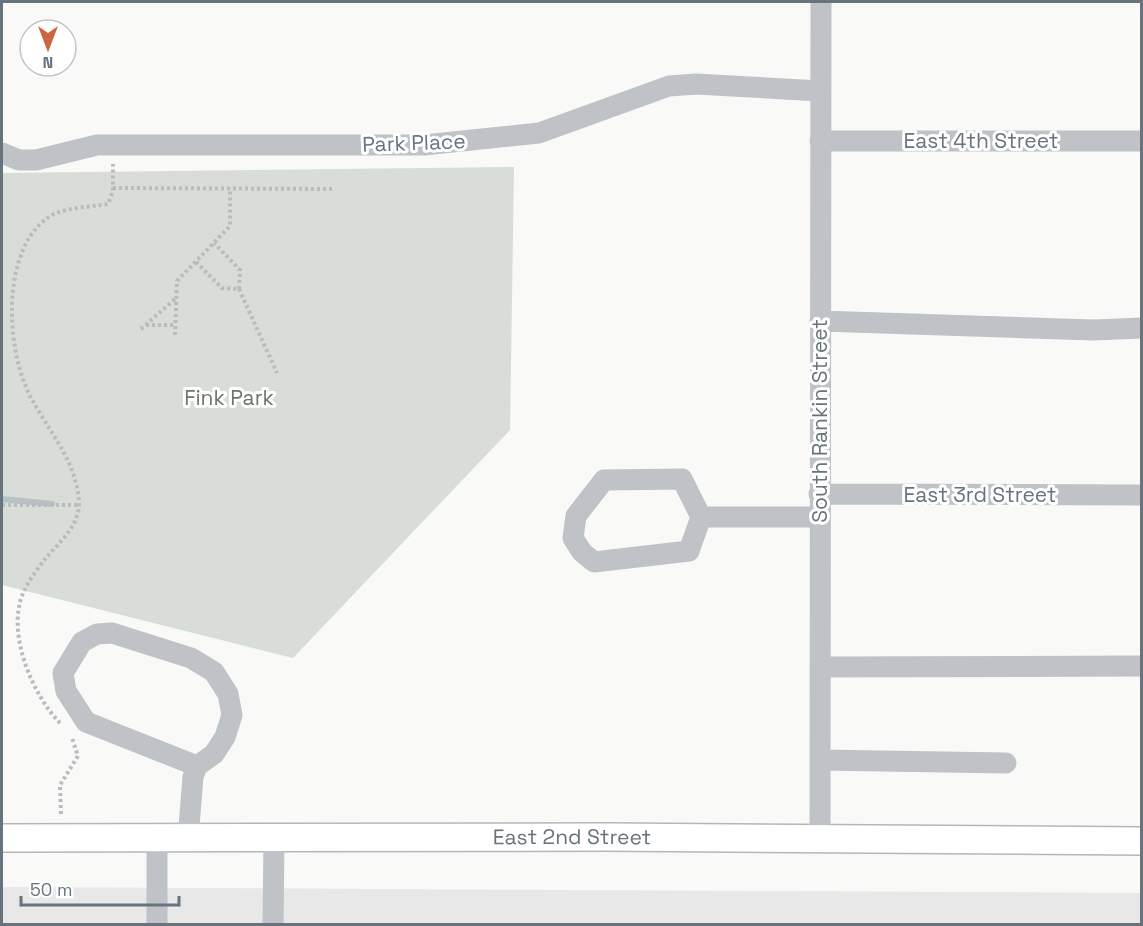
<svg xmlns="http://www.w3.org/2000/svg" width="1143" height="926" font-family="'Space Grotesk',sans-serif">
	<style>
		.built { fill: #e7e8e7 }
		.green { fill: #d9ddd7 }
		.lines { fill: none; stroke-linecap: round; stroke-linejoin: round }
		.stream { stroke: #b8c1c6; stroke-width: 6 }
		.major-casing { stroke: #b3b7ba; stroke-width: 30 }
		.path { stroke: #b9bcbe; stroke-width: 4; stroke-dasharray: 3 3; stroke-linecap: butt }
		.minor { stroke: #bfc2c6; stroke-width: 21 }
		.major { stroke: #fff; stroke-width: 27 }
		.labels { text-anchor: middle; stroke-width: 6; stroke-linejoin: round; paint-order: stroke }
		.street-label { font-size: 21px; fill: #67747e; stroke: #fff }
		.park-label { font-size: 21px; fill: #687766; stroke: #fff }
	</style>
	<rect width="100%" height="100%" fill="#f9f9f7"/>
	<path class="built" d="M2,887L1142,893L1141,924H2Z"/>
	<path class="green" d="M514,167L510,430L293,658L2,585V173Z"/>
	<g class="lines">
		<path class="stream" d="M2,499L52,504"/>
		<defs>
			<g id="major">
				<path id="s1" d="M2,838L608,837L1142,841"/>
			</g>
		</defs>
		<use href="#major" class="major-casing"/>
		<path class="path" d="M113,188L333,189
			M196,262L222,288L239,289L240,270L214,243
			M239,289L277,373
			M146,325H175
			M141,329L175,299
			M175,335L177,281L230,226V188
			M2,505H79
			M60,723C34,696 12,645 19,607C21,591 35,572 45,559C59,542 79,528 79,502C77,462 48,430 30,396C5,347 0,243 54,214C70,207 91,207 108,204L113,191V164
			M61,814L60,785L78,756L72,738"/>
		<path class="minor" d="M820,141H1142
			M2,153L19,160H36L97,145H424L539,133L669,86L696,84L820,91
			M820,321L1094,330L1142,328
			M682,479L701,517L689,551L594,562L582,552L573,538L576,516L604,480Z
			M819,494L1142,495
			M701,517H820
			M820,667L1142,666
			M820,760L1006,763
			M157,838V924
			M188,839L193,777L197,766L214,754L225,737L232,715L228,694L214,672L191,658L112,633L97,634L82,642L63,673L66,691L86,722L197,766
			M820,841L821,2
			M273,924L274,839"/>
		<use href="#major" class="major"/>
	</g>
	<g class="labels">
		<g class="street-label">
			<text x="981" y="148">East 4th Street</text>
			<text transform="translate(414 143) rotate(-2)" y="7">Park Place</text>
			<text transform="translate(820 421) rotate(-90)" y="7">South Rankin Street</text>
			<text x="980" y="502">East 3rd Street</text>
			<text dy="7" stroke="none"><textPath href="#s1" startOffset="570">East 2nd Street</textPath></text>
		</g>
		<g class="park-label">
			<text x="229" y="405">Fink Park</text>
		</g>
	</g>
	<rect width="1143" height="926" fill="none" stroke="#67747e" stroke-width="6"/>
	<g transform="translate(48 48) rotate(180)"><circle r="28" fill="#ffffff" stroke="#c2c7cb" stroke-width="1.5"/>
	<path d="M0-4.5L10 22L0 15L-10 22Z" fill="#ce6542"/>
	<text y="-9" font-size="16" font-weight="bold" text-anchor="middle" fill="#67747e">N</text>
	</g>
	<path d="M21 896v9h158v-9" fill="none" stroke="#67747e" stroke-width="3"/>
	<text x="30" y="896" font-size="18" fill="#67747e" stroke="#ffffff" stroke-width="4.5" paint-order="stroke">50 m</text>
</svg>
